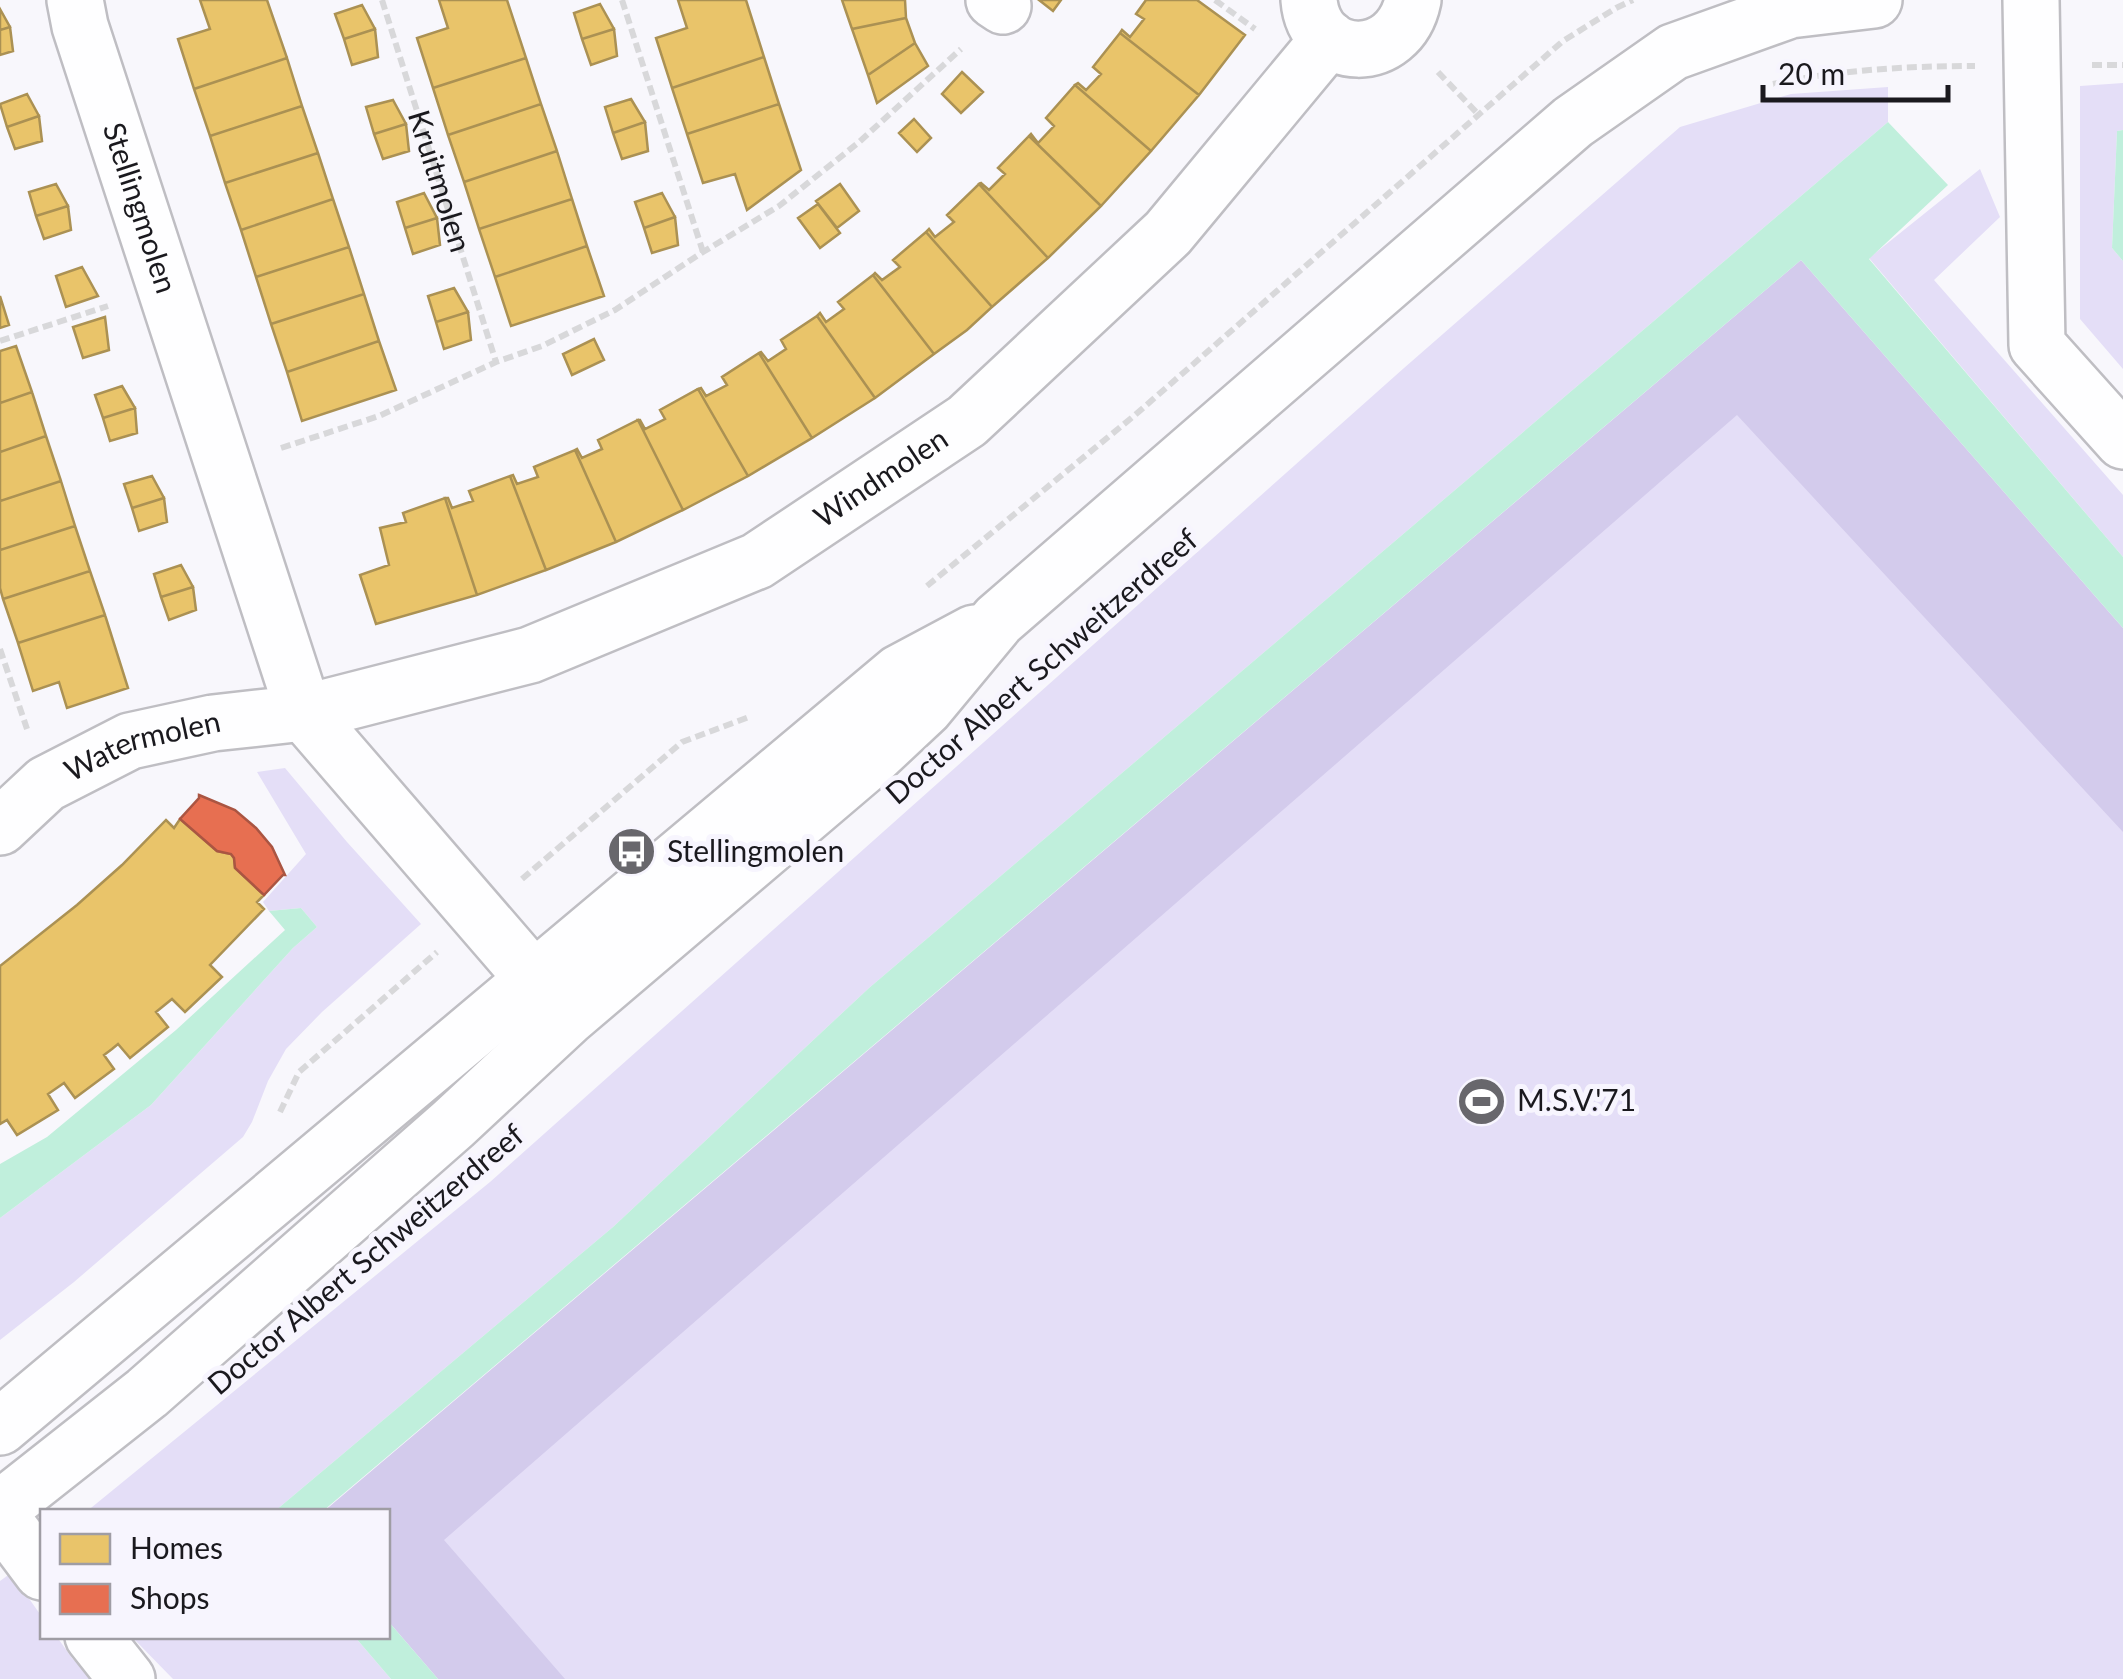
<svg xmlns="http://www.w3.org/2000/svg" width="2123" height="1679" font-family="Lato,sans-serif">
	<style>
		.green { fill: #e4def7 }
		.forest { fill: #d3cbec }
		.water { fill: #c0efdc }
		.homes { fill: #e9c46a; stroke: #ab9153; stroke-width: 2.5 }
		.shops { fill: #e76f51; stroke: #aa5542; stroke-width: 2.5 }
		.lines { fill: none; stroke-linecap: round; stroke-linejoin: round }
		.minor-casing { stroke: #bfbec3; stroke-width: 60 }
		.path { stroke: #d8d8da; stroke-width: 6; stroke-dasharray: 10 5; stroke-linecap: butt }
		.minor { stroke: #fefeff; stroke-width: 55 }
		.labels { text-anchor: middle; stroke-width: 10; stroke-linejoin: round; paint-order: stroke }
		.street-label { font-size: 30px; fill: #1a191e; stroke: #f7f5fe }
		.poi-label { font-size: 30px; fill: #1a191e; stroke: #f7f5fe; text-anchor: start }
	</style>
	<rect width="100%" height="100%" fill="#f8f7fc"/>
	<path class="green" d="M2123,83V130L2117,131L2112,248L2123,261V369L2080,319V86Z
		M1888,87V122L869,988L613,1227L275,1511L86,1512L490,1182L1404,368L1680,127L1791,94Z
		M1980,169L2000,217L1934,280L2123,495V557L1869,258Z
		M1793,314L2123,690V1679H465L388,1512H344Z
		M285,768L347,842L421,924L322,1012L286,1049L268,1081L252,1122L243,1137L74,1282L0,1340V1218L151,1105L293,948L317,927L301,908L269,911L263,902L306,854L257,772Z
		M11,1573L42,1617V1636L57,1637L72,1658L92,1679H0V1581Z
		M132,1637H355L391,1679H173Z"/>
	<path class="forest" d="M1801,260L2123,628V832L1737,415L444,1540L565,1679H438L388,1621V1512H323Z"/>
	<path class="water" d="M1888,122L1948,185L1869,259L2123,557V628L1801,260L323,1511H275L613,1227L869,988Z
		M2123,130V261L2112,248L2117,131Z
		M301,908L317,927L293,948L151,1105L0,1218V1164L47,1137L176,1030L285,930L269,911Z
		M388,1621L438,1679H391L355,1637L388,1636Z"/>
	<path class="homes" d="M200,0H267L287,58L194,89L178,39L210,29Z
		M439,0H507L526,58L433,88L417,38L448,28Z
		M678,0H746L764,57L672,88L656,38L687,28Z
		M842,0H905L906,18L852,29Z
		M1039,0H1061L1053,11Z
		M1146,0H1197L1245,35L1199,95L1120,33L1122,30L1130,37L1144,19L1136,14Z
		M600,4L614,29L582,39L574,13Z
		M362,5L375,29L344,39L335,14Z
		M0,9L10,27L0,30Z
		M906,18L915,43L868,75L852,29Z
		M10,27L13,51L0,55V30Z
		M375,29L378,57L352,65L344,39Z
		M614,29L617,56L591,65L582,39Z
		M1120,33L1199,95L1151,151L1075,85L1078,83L1086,90L1101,74L1093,67Z
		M915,43L928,66L877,103L868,75Z
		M764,57L779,104L687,134L672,88Z
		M287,58L302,106L210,136L194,89Z
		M526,58L541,104L448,135L433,88Z
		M962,72L983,92L961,113L942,94Z
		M1075,85L1151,151L1101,206L1029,136L1031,134L1038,143L1054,126L1046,118Z
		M27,94L39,116L7,127L0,104Z
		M631,99L645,122L613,133L605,107Z
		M393,100L406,124L374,134L366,107Z
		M541,104L557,151L464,182L448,135Z
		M779,104L801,170L747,210L735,174L703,183L687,134Z
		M302,106L318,153L225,183L210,136Z
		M39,116L42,141L15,149L7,127Z
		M914,119L931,138L917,152L899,133Z
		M645,122L648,151L622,159L613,133Z
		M406,124L409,151L383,159L374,134Z
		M1029,136L1101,206L1048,258L979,184L981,183L989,190L1005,174L998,168Z
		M557,151L572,199L479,229L464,182Z
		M318,153L333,199L241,230L225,183Z
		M56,184L68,206L36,216L29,192Z
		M840,184L859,211L837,228L816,201Z
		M979,184L1048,258L992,307L926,232L929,229L935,237L954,222L947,215Z
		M424,193L437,218L405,228L397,202Z
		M662,193L675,217L644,228L635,202Z
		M333,199L349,247L256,277L241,230Z
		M572,199L587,246L495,277L479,229Z
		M818,204L840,233L820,248L798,218Z
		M68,206L71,230L44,239L36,216Z
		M675,217L678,245L652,253L644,228Z
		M437,218L440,245L413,254L405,228Z
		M926,232L992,307L967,330L934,354L873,275L875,273L882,280L900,267L893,260Z
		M587,246L604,296L511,326L495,277Z
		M349,247L364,294L271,324L256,277Z
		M82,267L98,296L66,307L56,276Z
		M873,275L934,354L875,398L817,316L820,313L826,322L844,309L838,302Z
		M454,288L468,312L436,322L428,296Z
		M364,294L379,341L287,372L271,324Z
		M0,296L9,325L0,328Z
		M468,312L471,340L444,349L436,322Z
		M817,316L875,398L812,438L759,353L761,352L768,361L786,349L781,340Z
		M105,317L109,350L83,358L73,327Z
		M594,339L604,360L572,375L563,354Z
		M379,341L396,390L302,421L287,372Z
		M16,346L32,392L0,403V351Z
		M759,353L812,438L748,476L698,389L701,388L706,396L727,385L722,377Z
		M122,386L135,408L103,418L95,395Z
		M698,389L748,476L683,510L638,420H640L645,429L665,419L660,410Z
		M32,392L46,436L0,452V403Z
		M135,408L137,433L110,441L103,418Z
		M638,420L683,510L616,542L575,450L577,449L582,458L602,449L598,440Z
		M46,436L61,481L0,501V452Z
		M575,450L616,542L546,570L510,476L513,475L517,484L538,477L534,467Z
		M152,476L164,498L132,508L124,484Z
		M510,476L546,570L477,595L445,498H448L452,508L473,501L469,491Z
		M61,481L75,526L0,550V501Z
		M164,498L167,522L139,531L132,508Z
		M445,498L477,595L376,624L360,575L389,565L380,528L406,522L403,513Z
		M75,526L90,571L3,599L0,588V550Z
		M181,565L193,587L161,597L154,574Z
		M90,571L105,615L18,643L3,599Z
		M193,587L196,610L169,620L161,597Z
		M105,615L128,688L67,708L59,682L33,691L18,643Z
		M180,819L217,851L231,854L234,858L235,868L264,895L257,902L264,909L210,965L222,977L185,1012L172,999L156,1012L168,1027L130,1058L118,1044L112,1049L104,1055L114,1069L75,1098L64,1083L48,1094L58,1110L17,1135L7,1120L0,1124V966L77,905L122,865L166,820L174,828Z"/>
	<path class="shops" d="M199,795L235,810L256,828L272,847L285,875H283L264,895L235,868L234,858L231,854L217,851L180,819L199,798Z"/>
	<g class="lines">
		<defs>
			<g id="minor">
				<path id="s2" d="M75,0L80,26L304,713L558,1007"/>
				<path d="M994,0L1003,6"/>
				<path d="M1309,0C1314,64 1399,67 1413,0"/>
				<path d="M2031,0L2037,345L2123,441"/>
				<path id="s3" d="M0,827L46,784L130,741L213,723L304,713L530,655L757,561L967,421L1168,233L1329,39"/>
				<path d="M0,1427L899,673L974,633"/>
				<path d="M0,1509L147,1393L453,1124L567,1018L862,767L925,708L998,620L1573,122L1673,52L1790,10L1874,0"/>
				<path d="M0,1516L42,1572"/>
				<path d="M93,1636L127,1679"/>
			</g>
		</defs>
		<use href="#minor" class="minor-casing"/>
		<g class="path">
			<path id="s1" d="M382,0L496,362"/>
			<path d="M622,0L703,252"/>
			<path d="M1215,0L1255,29"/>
			<path d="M2092,65H2123"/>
			<path d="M1438,72L1479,115"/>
			<path d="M1773,84C1839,70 1907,66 1975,66"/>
			<path d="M0,341L108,306"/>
			<path d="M281,448L379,416L496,362L542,346L615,310L703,252L779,206L858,143L961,49"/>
			<path d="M927,586L1135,415L1563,41L1616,8L1633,0"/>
			<path d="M0,649L27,729"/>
			<path d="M522,879L682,742L749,717"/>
			<path d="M280,1112L299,1072L437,952"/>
		</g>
		<use href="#minor" class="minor"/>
	</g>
	<defs>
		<symbol id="bus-disc" viewBox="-11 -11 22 22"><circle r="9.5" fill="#68676c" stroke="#f7f5fe"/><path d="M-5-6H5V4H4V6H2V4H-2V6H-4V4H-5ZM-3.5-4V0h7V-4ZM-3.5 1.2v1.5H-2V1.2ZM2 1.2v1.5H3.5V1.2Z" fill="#fff"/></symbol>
		<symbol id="stadium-disc" viewBox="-11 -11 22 22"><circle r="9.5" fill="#68676c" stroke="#f7f5fe"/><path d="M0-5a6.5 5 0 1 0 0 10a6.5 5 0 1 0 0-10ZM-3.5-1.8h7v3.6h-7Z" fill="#fff"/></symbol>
	</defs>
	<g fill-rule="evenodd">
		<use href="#bus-disc" x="604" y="824" width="55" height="55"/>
		<use href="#stadium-disc" x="1454" y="1074" width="55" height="55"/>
	</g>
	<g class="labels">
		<g class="street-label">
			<text dy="10" stroke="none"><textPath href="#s1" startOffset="190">Kruitmolen</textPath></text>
			<text dy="10" stroke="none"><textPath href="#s2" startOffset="218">Stellingmolen</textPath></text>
			<text dy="10" stroke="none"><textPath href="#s3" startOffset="962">Windmolen</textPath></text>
			<text transform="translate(1042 667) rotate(-41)" y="10">Doctor Albert Schweitzerdreef</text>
			<text dy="10" stroke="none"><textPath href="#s3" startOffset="168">Watermolen</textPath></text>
			<text transform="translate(366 1260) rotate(-40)" y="10">Doctor Albert Schweitzerdreef</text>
		</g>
		<g class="poi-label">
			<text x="667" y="862">Stellingmolen</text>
			<text x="1517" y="1111">M.S.V.'71</text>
		</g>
	</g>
	<rect x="40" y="1509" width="350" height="130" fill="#f7f5fe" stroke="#9f9da4" stroke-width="2.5"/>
	<rect x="60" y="1534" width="50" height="30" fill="#e9c46a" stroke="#9f9da4" stroke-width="2.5"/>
	<text x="130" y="1559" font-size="30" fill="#1a191e">Homes</text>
	<rect x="60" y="1584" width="50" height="30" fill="#e76f51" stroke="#9f9da4" stroke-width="2.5"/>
	<text x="130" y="1609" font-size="30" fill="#1a191e">Shops</text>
	<path d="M1763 85v15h185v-15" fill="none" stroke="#1a191e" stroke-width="5"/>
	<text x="1778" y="85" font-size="30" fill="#1a191e" stroke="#f7f5fe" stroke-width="8" paint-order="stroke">20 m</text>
</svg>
